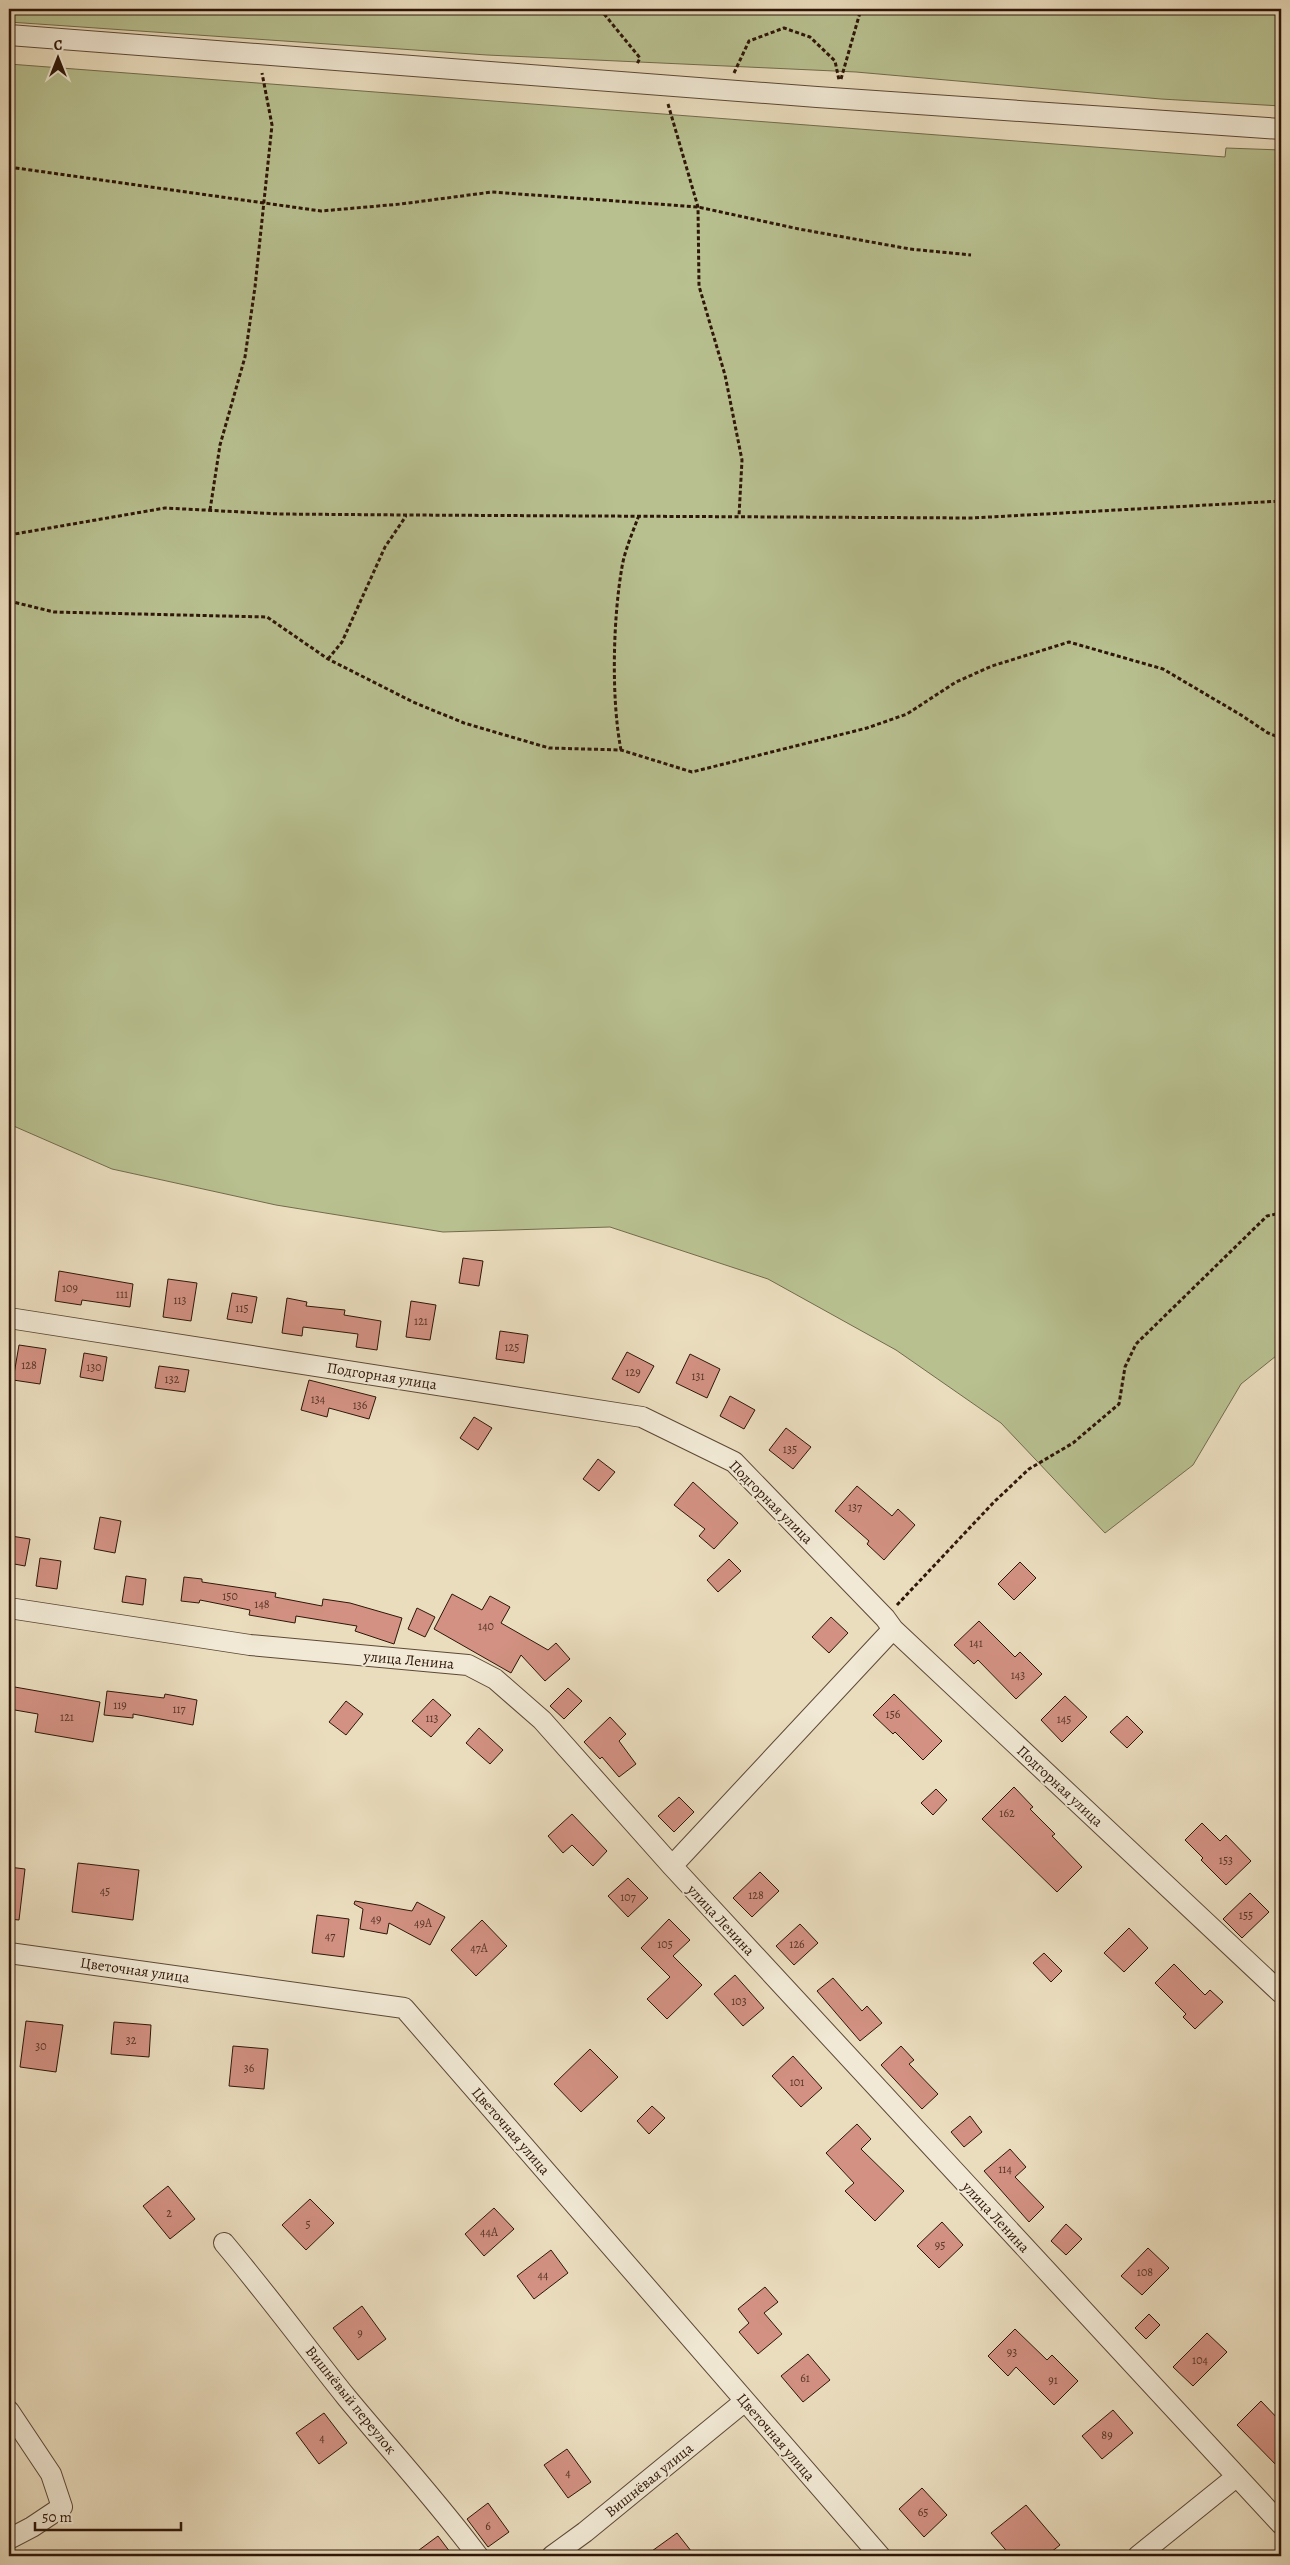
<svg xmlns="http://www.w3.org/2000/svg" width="1290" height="2565" font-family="Alegreya,serif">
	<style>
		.green { fill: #b8c090; stroke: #736b4c }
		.building { fill: #d29182; stroke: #2e1608 }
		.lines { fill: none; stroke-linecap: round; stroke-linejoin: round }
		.minor-casing { stroke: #5d4836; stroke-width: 22 }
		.path { stroke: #2e1608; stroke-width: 3; stroke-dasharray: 4 2.5; stroke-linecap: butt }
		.minor { stroke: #f1e9d5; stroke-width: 20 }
		.labels { text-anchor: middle; stroke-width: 4; stroke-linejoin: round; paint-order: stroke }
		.number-label { font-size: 12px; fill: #573526 }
		.street-label { font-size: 15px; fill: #2e1608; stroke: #f1e9d5 }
	</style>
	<rect width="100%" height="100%" fill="#eaddbe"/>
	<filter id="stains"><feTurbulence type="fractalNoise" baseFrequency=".004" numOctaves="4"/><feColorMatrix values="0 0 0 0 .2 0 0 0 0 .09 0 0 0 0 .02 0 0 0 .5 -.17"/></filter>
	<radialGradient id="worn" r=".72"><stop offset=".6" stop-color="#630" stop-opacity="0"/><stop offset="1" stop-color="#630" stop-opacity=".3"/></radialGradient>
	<path class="green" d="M9,9H1281V106L1161,99L856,72L487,55L9,22Z
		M9,64L1225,157L1226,148L1281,150V1352L1241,1384L1193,1465L1105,1533L1001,1423L896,1350L768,1279L610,1227L443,1232L276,1205L112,1169L9,1124Z"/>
	<path class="building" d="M463,1258L483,1261L479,1286L459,1283Z
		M59,1271L133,1284L130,1307L82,1300L81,1305L55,1301Z
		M168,1279L197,1283L191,1321L163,1317Z
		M232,1293L257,1297L252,1323L227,1319Z
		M287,1298L307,1302L306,1306L345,1310L344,1315L381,1321L377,1350L356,1347L358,1334L303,1327L302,1336L282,1333Z
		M411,1301L436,1305L430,1340L406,1337Z
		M500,1331L528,1335L524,1363L496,1359Z
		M19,1345L46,1349L40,1384L13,1380Z
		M627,1352L654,1366L639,1393L612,1379Z
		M84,1353L107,1357L103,1381L80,1377Z
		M690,1354L720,1369L707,1398L676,1383Z
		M159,1366L189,1370L185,1392L155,1388Z
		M309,1380L376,1397L369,1419L329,1408L327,1417L301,1410Z
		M730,1396L755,1410L744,1429L720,1416Z
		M474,1417L492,1428L478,1450L460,1438Z
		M786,1428L811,1447L793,1469L769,1450Z
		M598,1459L615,1472L599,1491L583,1479Z
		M693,1482L738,1523L714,1549L699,1536L705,1529L674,1505Z
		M857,1486L892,1516L898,1509L915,1525L884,1560L867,1544L869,1541L835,1511Z
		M100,1517L121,1521L115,1553L94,1549Z
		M11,1536L30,1539L25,1566L9,1563Z
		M40,1558L61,1561L57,1589L36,1586Z
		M729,1559L741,1571L718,1592L707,1580Z
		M1020,1562L1036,1578L1014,1600L998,1584Z
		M126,1576L146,1579L143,1605L122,1602Z
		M184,1577L202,1579V1582L276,1593L275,1597L322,1606L323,1599L350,1603L402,1618L394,1644L355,1631L357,1626L296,1616L295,1623L249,1615L250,1610L200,1600L199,1603L181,1601Z
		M452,1594L482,1610L490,1596L510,1607L501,1623L548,1650L556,1643L570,1659L545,1681L521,1655L511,1673L434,1629Z
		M417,1608L435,1617L425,1637L408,1629Z
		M831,1617L848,1633L829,1653L812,1637Z
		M979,1621L1015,1657L1020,1652L1042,1674L1016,1699L978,1660L974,1664L954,1645Z
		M9,1686L100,1702L93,1742L35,1732L38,1714L9,1709Z
		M568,1688L582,1701L564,1719L550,1706Z
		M107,1691L164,1698L165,1694L197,1700L193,1725L133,1714V1718L104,1715Z
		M894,1694L942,1741L923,1760L895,1732L893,1734L873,1715Z
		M1065,1696L1087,1717L1062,1742L1041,1720Z
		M433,1699L451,1715L431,1737L412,1721Z
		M346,1701L363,1714L346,1735L329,1722Z
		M1127,1716L1143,1732L1127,1748L1110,1732Z
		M610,1717L626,1734L619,1741L636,1764L619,1777L602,1757L600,1759L584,1742Z
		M479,1728L503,1750L490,1764L466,1743Z
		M1014,1787L1033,1807L1030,1809L1055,1834L1052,1836L1082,1867L1057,1892L982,1819Z
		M936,1789L947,1800L933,1815L921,1803Z
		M679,1797L694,1812L674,1832L658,1816Z
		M572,1814L607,1851L593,1866L572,1845L563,1853L548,1836Z
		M1202,1823L1220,1841L1226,1835L1251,1861L1226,1885L1201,1860L1203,1858L1185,1840Z
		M78,1863L139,1870L133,1920L72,1912Z
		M9,1867L25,1869L19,1920L9,1919Z
		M760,1872L779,1891L752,1917L733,1898Z
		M628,1878L648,1898L628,1917L608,1896Z
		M1250,1893L1269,1912L1242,1938L1223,1919Z
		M355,1901L412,1911L417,1902L445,1917L430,1945L389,1923L387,1934L360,1929L363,1909L354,1904Z
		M317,1915L349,1919L344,1957L312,1953Z
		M669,1919L690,1940L673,1956L702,1985L667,2019L647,1999L670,1977L641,1948Z
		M482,1920L507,1946L476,1976L451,1950Z
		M800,1924L818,1943L794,1965L776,1946Z
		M1129,1928L1148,1948L1124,1972L1104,1953Z
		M1044,1953L1062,1971L1051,1982L1033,1963Z
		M1174,1964L1205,1995L1210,1990L1223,2002L1195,2029L1183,2017L1186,2014L1155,1983Z
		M735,1975L764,2008L743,2026L714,1994Z
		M833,1978L862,2011L867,2006L882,2023L860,2041L817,1991Z
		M26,2021L63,2025L56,2072L20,2067Z
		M114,2022L151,2025L149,2057L111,2054Z
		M233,2046L268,2049L264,2089L229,2086Z
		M901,2046L914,2060L909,2064L938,2094L922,2109L881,2065Z
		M590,2049L618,2077L581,2112L554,2084Z
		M793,2056L822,2088L801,2107L772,2076Z
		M652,2106L665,2118L649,2134L637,2121Z
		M970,2116L982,2132L964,2147L951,2132Z
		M857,2124L871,2139L861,2149L904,2191L875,2221L845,2191L854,2183L826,2153Z
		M1010,2149L1026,2167L1015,2177L1044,2207L1029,2222L984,2171Z
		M168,2186L195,2219L170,2239L143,2206Z
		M310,2199L334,2223L306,2250L282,2225Z
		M494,2208L514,2229L484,2256L465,2234Z
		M942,2222L963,2245L939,2268L917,2246Z
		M1066,2224L1082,2239L1066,2255L1051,2241Z
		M1148,2248L1169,2268L1142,2295L1121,2276Z
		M551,2250L568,2273L534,2299L517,2276Z
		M765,2287L778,2302L764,2313L782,2334L758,2354L739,2332L749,2323L738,2309Z
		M362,2306L386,2339L358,2360L333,2328Z
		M1149,2314L1160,2325L1146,2339L1135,2328Z
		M1015,2329L1047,2360L1052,2355L1078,2381L1054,2405L1016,2367L1008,2376L988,2356Z
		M1207,2333L1227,2352L1193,2386L1173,2367Z
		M808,2354L830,2380L803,2402L781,2376Z
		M1261,2401L1281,2422V2470L1237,2425Z
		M1113,2410L1133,2433L1102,2459L1082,2436Z
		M324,2413L347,2443L319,2464L296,2433Z
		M567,2449L591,2482L568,2498L544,2465Z
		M922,2488L947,2515L924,2537L899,2509Z
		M488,2503L509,2532L488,2547L467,2519Z
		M1026,2505L1060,2545L1046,2556H1011L991,2533Z
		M677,2533L695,2556H645Z
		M438,2536L453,2556H411Z"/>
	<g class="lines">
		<defs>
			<path id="minor" d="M9,35L817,97L1281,129
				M9,1318L642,1417L734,1462L885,1618L893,1629L1281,1993
				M9,1608L250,1645L468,1665L495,1679L542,1720L672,1866L1281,2524
				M672,1866L893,1629
				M9,1953L404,2008L880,2556
				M224,2243C267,2294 306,2347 347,2398C391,2451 437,2501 478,2556
				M9,2411L51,2474L62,2507L32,2527L9,2539
				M552,2556L585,2532L745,2401
				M1138,2556L1236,2477"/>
		</defs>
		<use href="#minor" class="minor-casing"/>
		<path class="path" d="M600,9L640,58L637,64
			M734,73L749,41L784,28L810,37L835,61L839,80
			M841,79L861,9
			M668,104L698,207L699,286L725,375L742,460L739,516
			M9,167L321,211L401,204L492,192L698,207L799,229L910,249L971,255
			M210,510L220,445L245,357L255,287L272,125L262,73
			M9,535L165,508L280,514L406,515L972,518L1281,501
			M9,601L54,612L267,617L328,659L413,702L464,723L549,748L621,750L692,772L867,728L907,714L956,682L992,666L1069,642L1163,669L1241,715L1268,733L1281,738
			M328,659L342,642L385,547L406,516
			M621,750C611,699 613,618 622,567C625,549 633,532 639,515
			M897,1605L994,1502L1029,1469L1073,1443L1119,1404L1125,1367L1136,1344L1267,1216L1281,1213"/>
		<use href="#minor" class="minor"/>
	</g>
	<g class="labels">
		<g class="number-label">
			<text x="70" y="1292">109</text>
			<text x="122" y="1298">111</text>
			<text x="180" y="1304">113</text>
			<text x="242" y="1312">115</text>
			<text x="421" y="1325">121</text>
			<text x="512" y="1351">125</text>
			<text x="29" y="1369">128</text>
			<text x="94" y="1371">130</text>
			<text x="633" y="1376">129</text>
			<text x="698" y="1380">131</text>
			<text x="172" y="1383">132</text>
			<text x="318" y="1403">134</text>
			<text x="360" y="1409">136</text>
			<text x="790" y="1453">135</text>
			<text x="855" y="1511">137</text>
			<text x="230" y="1600">150</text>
			<text x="262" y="1608">148</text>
			<text x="486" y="1630">140</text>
			<text x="976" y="1647">141</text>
			<text x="1018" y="1679">143</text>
			<text x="120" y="1709">119</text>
			<text x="179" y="1713">117</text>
			<text x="893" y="1718">156</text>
			<text x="67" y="1721">121</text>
			<text x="432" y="1722">113</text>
			<text x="1064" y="1723">145</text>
			<text x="1007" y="1817">162</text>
			<text x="1226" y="1864">153</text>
			<text x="105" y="1895">45</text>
			<text x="756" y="1899">128</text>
			<text x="628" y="1901">107</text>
			<text x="1246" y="1919">155</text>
			<text x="376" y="1923">49</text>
			<text x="423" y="1927">49А</text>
			<text x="330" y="1940">47</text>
			<text x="665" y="1948">105</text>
			<text x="797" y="1948">126</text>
			<text x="479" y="1952">47А</text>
			<text x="739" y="2005">103</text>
			<text x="131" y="2044">32</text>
			<text x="41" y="2050">30</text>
			<text x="249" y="2072">36</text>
			<text x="797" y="2086">101</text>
			<text x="1005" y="2173">114</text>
			<text x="169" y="2217">2</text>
			<text x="308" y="2228">5</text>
			<text x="489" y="2236">44А</text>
			<text x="940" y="2249">95</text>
			<text x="1145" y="2276">108</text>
			<text x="543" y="2279">44</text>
			<text x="360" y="2337">9</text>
			<text x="1012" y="2356">93</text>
			<text x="1200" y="2364">104</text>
			<text x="805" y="2382">61</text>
			<text x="1053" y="2384">91</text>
			<text x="1107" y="2439">89</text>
			<text x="322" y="2442">4</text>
			<text x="568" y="2477">4</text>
			<text x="923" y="2516">65</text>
			<text x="488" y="2530">6</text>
		</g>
		<g class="street-label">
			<text transform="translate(382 1376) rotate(9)" y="5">Подгорная улица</text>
			<text transform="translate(771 1502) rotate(45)" y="5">Подгорная улица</text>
			<text transform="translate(409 1660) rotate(5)" y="5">улица Ленина</text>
			<text transform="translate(1060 1786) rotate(43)" y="5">Подгорная улица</text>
			<text transform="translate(721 1920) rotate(47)" y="5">улица Ленина</text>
			<text transform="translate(135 1970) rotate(8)" y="5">Цветочная улица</text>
			<text transform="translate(511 2131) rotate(49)" y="5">Цветочная улица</text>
			<text transform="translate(996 2217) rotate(47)" y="5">улица Ленина</text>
			<text transform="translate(351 2400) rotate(51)" y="5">Вишнёвый переулок</text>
			<text transform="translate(776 2437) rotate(49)" y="5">Цветочная улица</text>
			<text transform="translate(649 2480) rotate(-39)" y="5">Вишнёвая улица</text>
		</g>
	</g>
	<rect width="1290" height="2565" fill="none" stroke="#eaddbe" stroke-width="30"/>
	<rect x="10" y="10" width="1270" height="2545" fill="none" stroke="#2e1608" stroke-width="2.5"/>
	<rect x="15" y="15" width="1260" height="2535" fill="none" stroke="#2e1608"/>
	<g transform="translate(58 58)" stroke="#f1e9d5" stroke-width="4" paint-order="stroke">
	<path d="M0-4L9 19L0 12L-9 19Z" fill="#2e1608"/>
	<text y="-8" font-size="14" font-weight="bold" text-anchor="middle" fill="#2e1608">С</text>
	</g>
	<path d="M35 2522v8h146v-8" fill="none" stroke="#2e1608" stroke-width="2.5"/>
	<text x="42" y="2522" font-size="15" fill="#2e1608" stroke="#f1e9d5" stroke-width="4" paint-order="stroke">50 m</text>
	<rect width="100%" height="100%" filter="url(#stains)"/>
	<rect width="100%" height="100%" fill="url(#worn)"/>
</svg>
